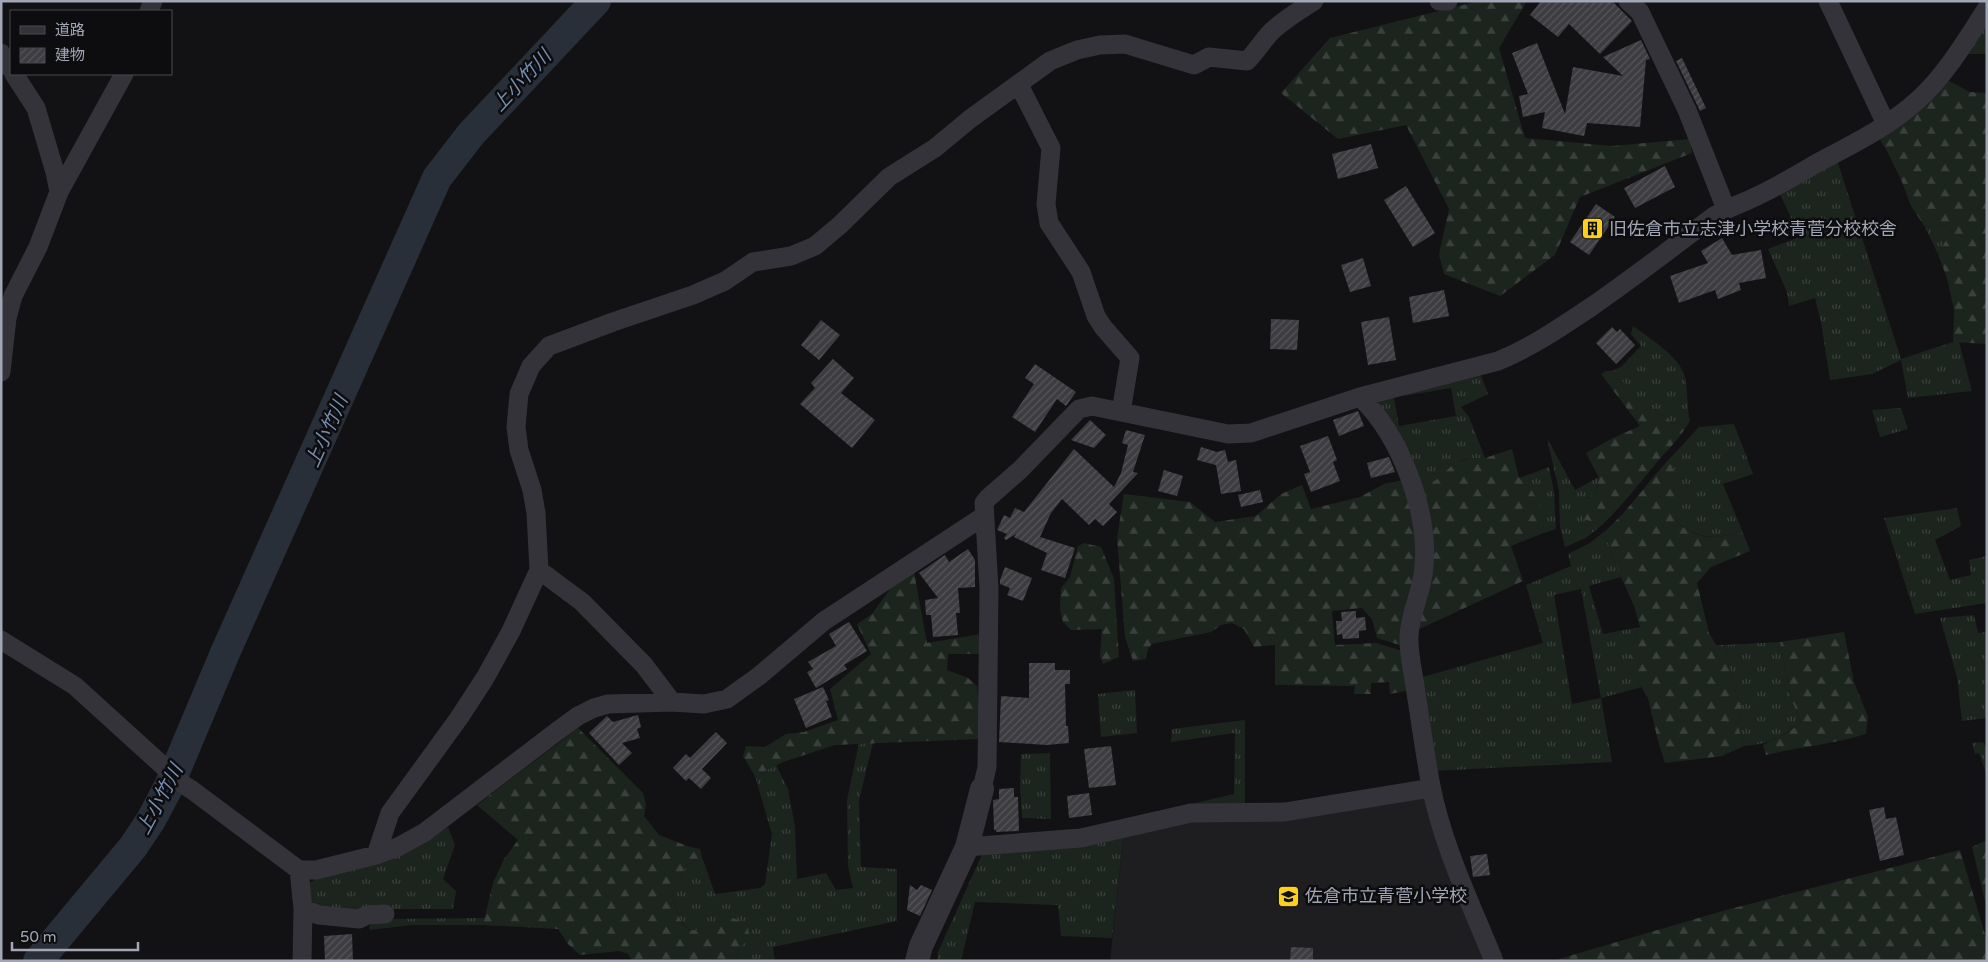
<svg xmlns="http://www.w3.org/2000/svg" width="1988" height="962" font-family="'Varela Round','Noto Sans JP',sans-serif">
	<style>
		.built { fill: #1e1e21 }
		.grass { fill: url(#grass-tufts); fill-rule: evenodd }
		.forest { fill: url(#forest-firs) }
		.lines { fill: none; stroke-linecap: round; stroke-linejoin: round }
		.river { stroke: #282f38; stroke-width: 30 }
		.building { fill: url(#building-hatch) }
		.minor { stroke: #333339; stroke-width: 19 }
		.tertiary { stroke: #333339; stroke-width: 24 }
		.labels { text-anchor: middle; stroke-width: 5; stroke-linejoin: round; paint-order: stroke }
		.poi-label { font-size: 18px; fill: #a2a6b5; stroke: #0d0d0f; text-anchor: start }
		.water-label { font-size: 19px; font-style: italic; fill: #768fb3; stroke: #0d0d0f }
	</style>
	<defs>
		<pattern id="grass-tufts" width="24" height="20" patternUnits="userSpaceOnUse" patternTransform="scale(1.25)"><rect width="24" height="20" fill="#1c241e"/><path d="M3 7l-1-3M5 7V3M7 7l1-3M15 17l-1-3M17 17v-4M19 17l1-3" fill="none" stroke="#3a413c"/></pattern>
		<pattern id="forest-firs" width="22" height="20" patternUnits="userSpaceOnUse" patternTransform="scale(1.25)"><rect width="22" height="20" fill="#1c241e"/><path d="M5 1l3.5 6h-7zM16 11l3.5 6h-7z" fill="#3a413c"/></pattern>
		<pattern id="building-hatch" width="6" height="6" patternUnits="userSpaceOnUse" patternTransform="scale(1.25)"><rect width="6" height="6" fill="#3c3c41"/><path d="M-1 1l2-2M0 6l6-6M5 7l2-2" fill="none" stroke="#55555a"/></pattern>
	</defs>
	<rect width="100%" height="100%" fill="#121214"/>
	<path class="built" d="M1424,793L1489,961H1110L1124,832L1192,817Z"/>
	<path class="grass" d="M1987,21V54H1966Z
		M1837,160L1901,359L1953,342H1959L1972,391L1908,398L1901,360L1872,374L1830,380L1821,322L1815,298L1789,306L1787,292L1768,249L1800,237L1779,192Z
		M1943,225L1952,230L1938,254L1925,227Z
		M1633,326C1648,337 1678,356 1684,374C1689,389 1686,406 1690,421L1684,430L1642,401L1612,371L1621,367L1641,346L1631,334Z
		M1480,373L1488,394L1461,407L1469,417L1485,458C1453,457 1457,466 1435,481C1430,485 1423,488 1417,491L1372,401L1394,398L1399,426L1456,416L1451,388L1404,396L1413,391Z
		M1901,408L1908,429L1880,437L1872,410Z
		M1734,424L1753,474L1723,484L1743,533C1711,538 1705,541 1677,523L1676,514L1680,493L1672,464L1674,454L1699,427Z
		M1547,438L1575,490L1599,477L1596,493L1585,499L1584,519L1602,525L1586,538L1565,547L1560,527L1559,491Z
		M1549,467L1554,492L1556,529L1541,534L1544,525L1519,478Z
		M1957,508L1961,526L1935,540L1950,580L1971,575L1969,560L1987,556V603L1915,614L1884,518Z
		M1605,531L1611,554L1621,577L1589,586L1603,634L1640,627L1632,645L1638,681L1642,687L1601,698L1612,762L1434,771L1419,678L1543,643L1526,585L1571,566L1568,554L1590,543ZM1581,589L1601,698L1572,704L1554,595Z
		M1974,615L1978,633L1987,632V718L1962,721L1957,677L1940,618Z
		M1780,642L1791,698L1801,723C1780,737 1769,745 1744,746L1737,723L1742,706L1734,687L1729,663L1723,645Z
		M1135,690L1137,733L1101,737L1098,694Z
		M1245,720V803L1191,804L1234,794L1235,733L1171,742L1172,729Z
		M1983,742L1987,749V776L1979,753L1975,754L1972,743Z
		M859,743H873L859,800L861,867L897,869V921L773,947L775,961H736L739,955L740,947L711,926C681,939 681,919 672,896L686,865L702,857L715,894L760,888L765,884L772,834L755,776L776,765L788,789L795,827L797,879L826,873L836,890L853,888L848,866L847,800Z
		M1050,753L1051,819L1022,818L1020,784L1021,754Z
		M448,827L455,845L443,879L456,891L453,909H385L353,913L313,904L307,892V885C326,870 353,870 377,864C403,857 425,842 448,827Z
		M1124,832L1112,938L1061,936L1058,905L975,902L961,961H937L938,952L984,850Z
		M485,918L483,925H411L370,930L369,925L387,919Z"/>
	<path class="forest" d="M1479,1H1527L1499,48L1525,138L1612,146L1690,139L1692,153L1580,197L1555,255L1500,296L1444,274L1439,254L1449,209L1406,125L1338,139L1281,93L1330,38Z
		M1947,80L1970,92L1987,93V344L1953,342L1954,310L1947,278L1938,254L1952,230L1943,225L1925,227L1911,206L1902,182L1887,151L1879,138Z
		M1606,371H1612L1642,401L1684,430C1675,444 1664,453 1654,466C1637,486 1621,507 1602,525L1584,519L1579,507L1585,499L1596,493L1599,478L1586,453L1613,438L1640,426L1601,374Z
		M1512,449L1519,478L1530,487L1540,506L1544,525L1541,534L1511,546L1523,581L1415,631L1417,491L1436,480L1455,463L1472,458H1485Z
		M1674,454C1671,467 1678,477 1680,490C1681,501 1675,512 1677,523C1705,542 1711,538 1743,533L1750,551L1711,567L1697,583L1709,633L1716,645H1723L1729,663L1734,687L1742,706L1737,723L1744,746L1722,756L1665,763L1658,741L1648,698L1638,681L1630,656L1632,645L1640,627L1634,606L1611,554L1605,531C1632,508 1649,479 1674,454Z
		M1404,480L1421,534L1406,647L1377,638L1372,619L1362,608L1332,611L1335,645L1376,643L1406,652L1410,690L1390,694L1389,682L1371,683V694H1354L1355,686L1275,685V645L1254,647L1244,629L1232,623L1221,625L1211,632L1152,644L1148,649L1146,659L1133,661L1125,637L1117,538L1124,494L1190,502L1215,522L1256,516L1281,494L1302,485L1311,509L1360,497L1384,484Z
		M1084,543L1101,547L1114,579L1119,657L1103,664L1100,656L1102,629L1071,630L1063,622L1060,609L1061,588L1070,577L1078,546Z
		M914,572L927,643L981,634L980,654H948L947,670L968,678L977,686L979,708L978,739L835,745L783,762L755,776L743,756L746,746L765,747L786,734L804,732L838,720L830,689L871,654L857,624L872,614L890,589Z
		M1844,632L1854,682L1868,717L1866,734C1834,744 1799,747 1766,755L1763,745L1785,734L1801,723L1791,698L1780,642Z
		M578,728L643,793L646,805L644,816L659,835L687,846L700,849L702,857L686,865L672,896C675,904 677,912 680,919C689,942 714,924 728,916L747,924L750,939L740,947L739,955L736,961H632L628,954L619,951L580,955L568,944L558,929L483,925L493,883L504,859L518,840L477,805Z
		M1987,840V909L1972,847Z
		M1960,850L1987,941V961H1552L1726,910Z"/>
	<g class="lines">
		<path class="river" d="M38,961L133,847L151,820L169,786L225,653L437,178L471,134L596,1"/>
	</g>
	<path class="building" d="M1541,1H1612L1632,21L1600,54L1569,24L1558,37L1530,15Z
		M1641,40L1650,59L1646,60L1640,127L1587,123L1584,136L1542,128L1545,112L1523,117L1519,96L1528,94L1512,53L1537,43L1565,114L1573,67L1623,76L1603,57Z
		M1682,58L1706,108L1700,111L1676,61Z
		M1371,144L1378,168L1338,179L1332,154Z
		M1665,166L1675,187L1635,208L1624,188Z
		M1406,186L1435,233L1413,247L1384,200Z
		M1596,204L1615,217L1589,255L1570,242Z
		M1722,238L1732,255L1761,250L1766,278L1739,283L1741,290L1718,299L1715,290L1679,303L1670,276L1708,263L1701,251Z
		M1363,258L1371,286L1350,292L1341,265Z
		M1444,290L1449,316L1413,323L1409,297Z
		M1389,317L1396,360L1368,365L1361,322Z
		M1271,319L1299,320L1297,350L1270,349Z
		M821,320L840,335L819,360L801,345Z
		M1612,327L1617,332L1620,329L1635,345L1616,364L1596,343Z
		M833,359L854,378L841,393L875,420L852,448L800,404L815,388L811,383Z
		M1035,364L1076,392L1066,406L1057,399L1035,432L1012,417L1034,384L1025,378Z
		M1358,411L1364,426L1339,436L1333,420Z
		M1090,420L1106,435L1094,448L1071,440Z
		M1126,430L1145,435L1133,472L1138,473L1109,504L1117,512L1103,526L1095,519L1089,525L1062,499L1051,513L1040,537L1075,548L1065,578L1041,570L1047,553L1014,537L1016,534L1006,540L1004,538L1007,534L997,530L1004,515L1010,518L1015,508L1024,512L1074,449L1114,487L1121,473L1128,445L1122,443Z
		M1328,436L1337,460L1333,462L1340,481L1311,492L1304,474L1310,472L1300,446Z
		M1201,447L1217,452L1225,450L1228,462L1236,460L1241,491L1221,494L1216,465L1197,460Z
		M1389,457L1395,472L1371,478L1367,463Z
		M1164,470L1183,476L1177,496L1158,491Z
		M1260,490L1263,502L1241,507L1238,495Z
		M968,549L975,560V587L958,588L960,613H956L958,635L933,637L931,615H926L925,600L938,598L919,573L945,555L949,562Z
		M1005,567L1032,578L1023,601L1007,595L1010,588L1000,584V580Z
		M1356,611V618L1365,617L1366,630L1359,631V638L1343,639L1342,634L1337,635L1336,621H1342L1341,612Z
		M849,622L867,651L844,665L847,669L816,688L807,672L813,669L808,662L836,646L829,634Z
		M1029,663H1055V670H1070V684H1065L1066,726H1068L1069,743L1047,745L999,742L1001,696L1029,698Z
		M823,687L829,700L826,701L832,717L806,728L794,699Z
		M638,715L641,727L637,729L640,738L622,743L632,753L619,765L589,733L607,716L613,722Z
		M716,732L727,743L702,769L711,778L701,789L689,778L686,781L673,768L686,754L690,758Z
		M1111,746L1116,785L1089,788L1084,749Z
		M1014,788V797H1018L1019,831L996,832V830H994L993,800L999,799V789Z
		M1089,793L1092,815L1069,818L1067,796Z
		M1884,807L1886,819L1896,817L1904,855L1880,861L1869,810Z
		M1487,854L1490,875L1473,877L1470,856Z
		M910,885L917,890L921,885L932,890L920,916L907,910Z
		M352,934L353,961H325L324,936Z
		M1291,947L1313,948V961H1290Z"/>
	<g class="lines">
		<path class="minor" d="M1439,1H1448
			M1628,1L1640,12L1687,110L1726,209
			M1828,1L1886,124
			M149,11L153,1
			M1,53L11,69
			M14,74L36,108L55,172L59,192
			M1019,85L1051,148L1046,204L1049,223L1081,272L1096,316L1103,327L1130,358L1121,412
			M1,372L7,318L13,296L38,247L59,192L124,74
			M1360,397C1400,435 1429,511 1424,566C1423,590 1410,612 1409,636C1408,654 1414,675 1416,693C1421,724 1425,755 1431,786C1443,847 1471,904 1494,961
			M539,570L582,602L644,665L672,702
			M1,640L75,686L184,785L192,790L299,870H316L376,855L398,847L425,832L556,732L578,716L594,708L608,704L672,702L704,704L727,699L759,676L824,621L984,516
			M982,789L987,767L989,588L984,503L988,498L1020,470L1079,409L1092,406L1228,434L1251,433L1360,397L1498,361C1532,347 1561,327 1591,307C1633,278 1673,247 1714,216C1727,208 1741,204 1755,197C1777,187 1798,174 1819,162C1853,144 1890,126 1919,99C1947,73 1966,40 1987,8
			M967,847L1081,838L1191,813L1285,812L1431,788
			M376,855L390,813L459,718L485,678L511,631L539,570L536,513L532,490L519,450L516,427L519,394L531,366L549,346L613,322L693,295L725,281L753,262L791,256L815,246L840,225L889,177L935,148L970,119L1050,61L1077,50L1100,45L1125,44L1194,65L1209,57L1247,61C1256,52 1263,40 1272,31C1285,19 1300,10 1314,1
			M299,870L303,909L302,961
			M303,909L319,915L359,919L367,915L385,914"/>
		<path class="tertiary" d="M917,961L921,946L967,847L982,789"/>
	</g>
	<defs>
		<symbol id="building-square" viewBox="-11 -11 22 22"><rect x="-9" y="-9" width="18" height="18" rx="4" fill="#fdd020" stroke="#0d0d0f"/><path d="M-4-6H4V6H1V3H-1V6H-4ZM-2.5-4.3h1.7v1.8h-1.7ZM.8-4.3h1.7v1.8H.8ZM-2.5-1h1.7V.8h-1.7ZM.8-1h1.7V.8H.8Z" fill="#111"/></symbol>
		<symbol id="school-square" viewBox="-11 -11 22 22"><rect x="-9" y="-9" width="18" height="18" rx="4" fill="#fdd020" stroke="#0d0d0f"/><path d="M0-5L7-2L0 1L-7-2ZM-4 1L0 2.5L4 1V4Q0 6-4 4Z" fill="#111"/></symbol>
	</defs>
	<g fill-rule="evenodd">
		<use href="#building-square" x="1580" y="216" width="25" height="25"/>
		<use href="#school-square" x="1276" y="884" width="25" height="25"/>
	</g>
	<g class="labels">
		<g class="poi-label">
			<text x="1609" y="235">旧佐倉市立志津小学校青菅分校校舎</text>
			<text x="1305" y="902">佐倉市立青菅小学校</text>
		</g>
		<g class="water-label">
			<text transform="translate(521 80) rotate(-47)" y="7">上小竹川</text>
			<text transform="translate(326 431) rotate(-66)" y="7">上小竹川</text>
			<text transform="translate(159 799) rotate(-62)" y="7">上小竹川</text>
		</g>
	</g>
	<rect width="1988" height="962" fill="none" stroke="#a2a6b5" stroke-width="5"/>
	<rect x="10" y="10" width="162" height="65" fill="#0d0d0f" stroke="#494a51"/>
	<rect x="20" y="26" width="25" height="8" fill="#333339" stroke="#494a51"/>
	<text x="55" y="35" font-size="15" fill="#a2a6b5">道路</text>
	<rect x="20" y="48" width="25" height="15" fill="url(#building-hatch)" stroke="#494a51"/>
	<text x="55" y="60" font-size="15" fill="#a2a6b5">建物</text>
	<path d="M12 942v8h126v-8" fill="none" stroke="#a2a6b5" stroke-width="2.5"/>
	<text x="20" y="942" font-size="15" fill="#a2a6b5" stroke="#0d0d0f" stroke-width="4" paint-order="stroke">50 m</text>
</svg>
